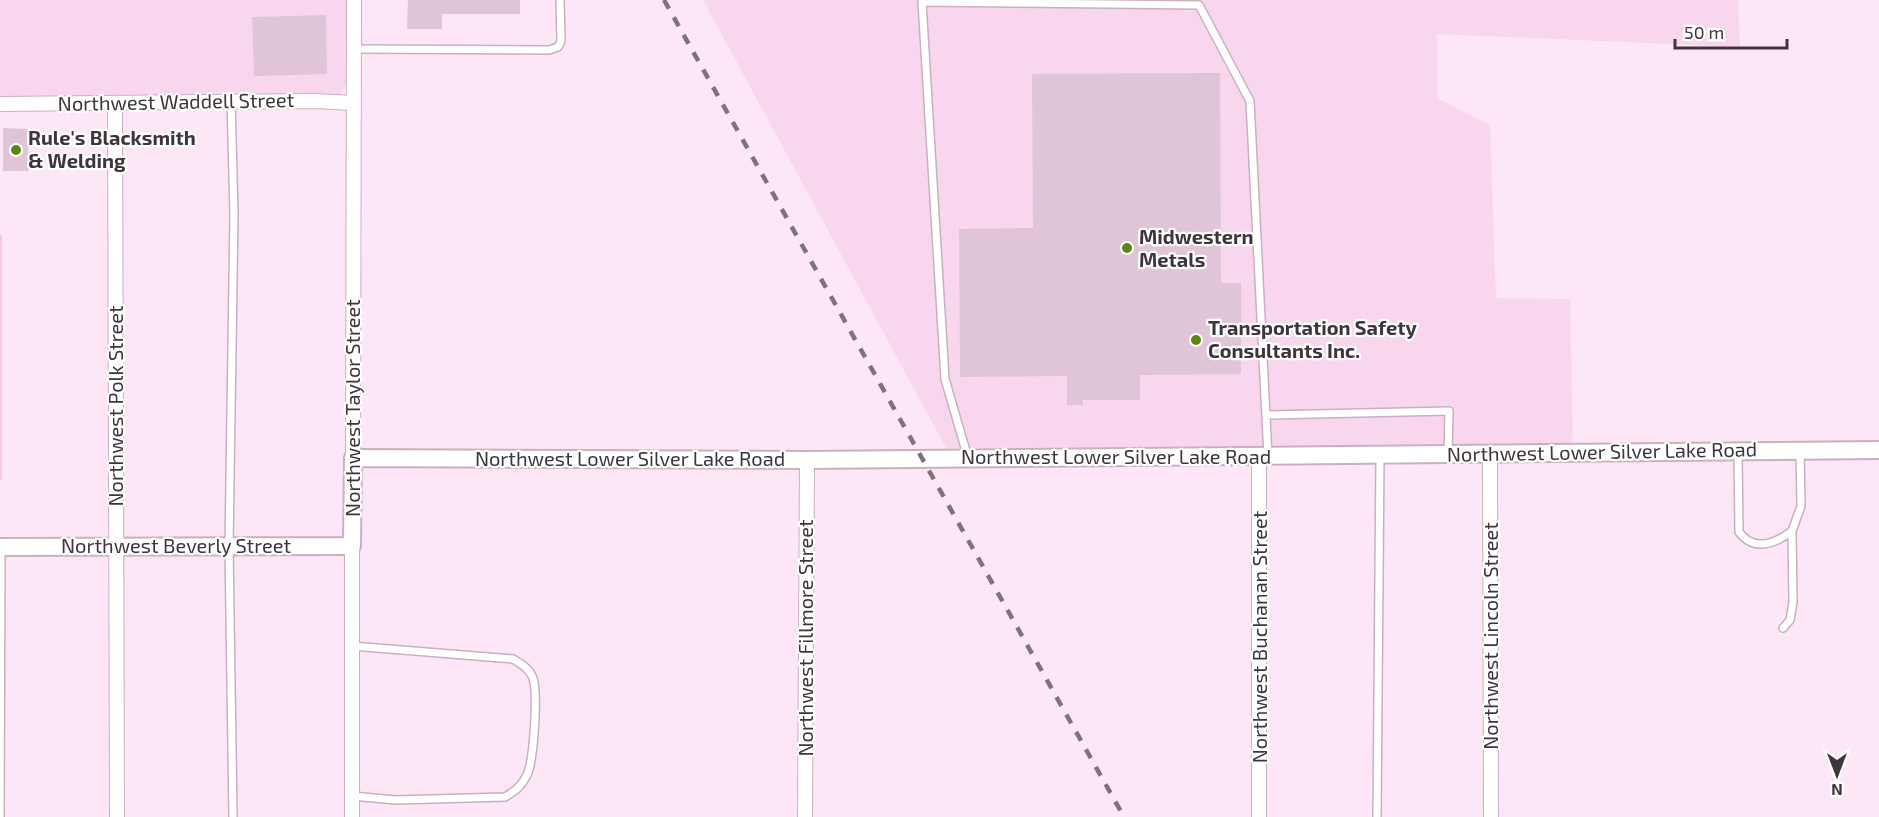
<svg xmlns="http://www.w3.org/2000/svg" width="1879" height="817" font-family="'Exo 2',sans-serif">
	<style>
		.built { fill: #f8d7ee }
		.green { fill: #f6c8e8 }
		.building { fill: #dfc5d7 }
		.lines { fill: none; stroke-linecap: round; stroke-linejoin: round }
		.service-casing { stroke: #c9b0c1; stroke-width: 10 }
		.minor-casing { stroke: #c9b0c1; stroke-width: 16 }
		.tertiary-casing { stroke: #c9b0c1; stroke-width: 20 }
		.service { stroke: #fff; stroke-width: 7 }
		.minor { stroke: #fff; stroke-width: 14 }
		.tertiary { stroke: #fff; stroke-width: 16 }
		.rail { stroke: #80727c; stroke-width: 4.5; stroke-dasharray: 10 10; stroke-linecap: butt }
		.poi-dot { fill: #5a8715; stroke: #fff; stroke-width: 2 }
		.labels { text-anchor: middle; stroke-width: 4.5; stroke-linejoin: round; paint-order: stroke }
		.street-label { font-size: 20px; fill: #3e343b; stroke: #fff }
		.poi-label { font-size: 20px; font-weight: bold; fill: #3e343b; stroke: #fff; text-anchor: start }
	</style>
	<rect width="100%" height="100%" fill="#fde7f6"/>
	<path class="built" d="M0,0H347L346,83L342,92L335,97H0Z
		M703,0H1738L1740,47L1437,34V98L1490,125L1496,298L1570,299L1573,445L946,448Z"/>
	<path class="green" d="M0,235H2V480H0Z"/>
	<path class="building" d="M408,0H520V14H442V29H407Z
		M326,15L327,74L254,76L252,17Z
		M1220,73L1221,283H1241V374L1140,375V400H1083V405H1067V376L960,377L959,229L1033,228L1032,74Z
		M3,128L28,129L29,171H3Z"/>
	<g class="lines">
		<defs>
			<path id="service" d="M353,49L549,50L558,47L561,41L560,0
				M231,101L234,214L229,546L233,817
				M1266,415L1449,411L1448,455
				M1738,452L1739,532C1754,552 1775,544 1792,531
				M968,458L945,379L922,2L1199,5L1250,101L1268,456
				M1783,628L1790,620L1793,602L1792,531L1801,506L1800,450
				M352,796L396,800L505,797C515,791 522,786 527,775C534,760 538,693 533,678C529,668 521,664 513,659L352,646
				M0,817L1,547
				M1377,817L1380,456"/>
			<path id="minor" d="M115,103L117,817
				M0,104L315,101L353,103
				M1490,454L1491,817
				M353,458L354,0
				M352,817V546
				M805,817L807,460
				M1259,817V457"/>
			<path id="tertiary" d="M0,547L352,546L353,458L807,460L1879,450"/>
		</defs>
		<use href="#service" class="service-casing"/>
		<use href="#minor" class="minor-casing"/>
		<use href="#tertiary" class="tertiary-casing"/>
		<use href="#service" class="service"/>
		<use href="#minor" class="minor"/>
		<use href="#tertiary" class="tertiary"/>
		<path class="rail" d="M664,0L1124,817"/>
	</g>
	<g class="poi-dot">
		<circle cx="16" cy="150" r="6"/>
		<circle cx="1127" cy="248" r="6"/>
		<circle cx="1196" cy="340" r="6"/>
	</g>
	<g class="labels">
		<g class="street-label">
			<text transform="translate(176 102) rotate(-1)" y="7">Northwest Waddell Street</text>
			<text transform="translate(116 406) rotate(-90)" y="7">Northwest Polk Street</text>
			<text transform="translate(353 408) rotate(-90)" y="7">Northwest Taylor Street</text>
			<text transform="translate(1602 452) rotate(-1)" y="7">Northwest Lower Silver Lake Road</text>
			<text x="1116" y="464">Northwest Lower Silver Lake Road</text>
			<text x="630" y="466">Northwest Lower Silver Lake Road</text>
			<text x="176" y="553">Northwest Beverly Street</text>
			<text transform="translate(1491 636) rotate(-90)" y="7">Northwest Lincoln Street</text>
			<text transform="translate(1260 637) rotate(-90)" y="7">Northwest Buchanan Street</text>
			<text transform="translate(806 638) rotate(-90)" y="7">Northwest Fillmore Street</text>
		</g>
		<g class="poi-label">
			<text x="28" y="145">Rule's Blacksmith<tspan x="28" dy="23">&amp; Welding</tspan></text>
			<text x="1139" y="244">Midwestern<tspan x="1139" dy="23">Metals</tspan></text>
			<text x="1208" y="335">Transportation Safety<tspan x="1208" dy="23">Consultants Inc.</tspan></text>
		</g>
	</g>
	<g transform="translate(1837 775) rotate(180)" stroke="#ffffff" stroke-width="4.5" paint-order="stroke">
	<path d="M0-4.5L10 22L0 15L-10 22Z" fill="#3e343b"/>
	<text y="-9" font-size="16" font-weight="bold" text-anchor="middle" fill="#3e343b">N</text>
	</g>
	<path d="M1675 39v9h112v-9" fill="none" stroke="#3e343b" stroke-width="3"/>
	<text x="1684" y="39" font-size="18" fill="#3e343b" stroke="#ffffff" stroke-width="4.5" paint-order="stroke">50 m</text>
</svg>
